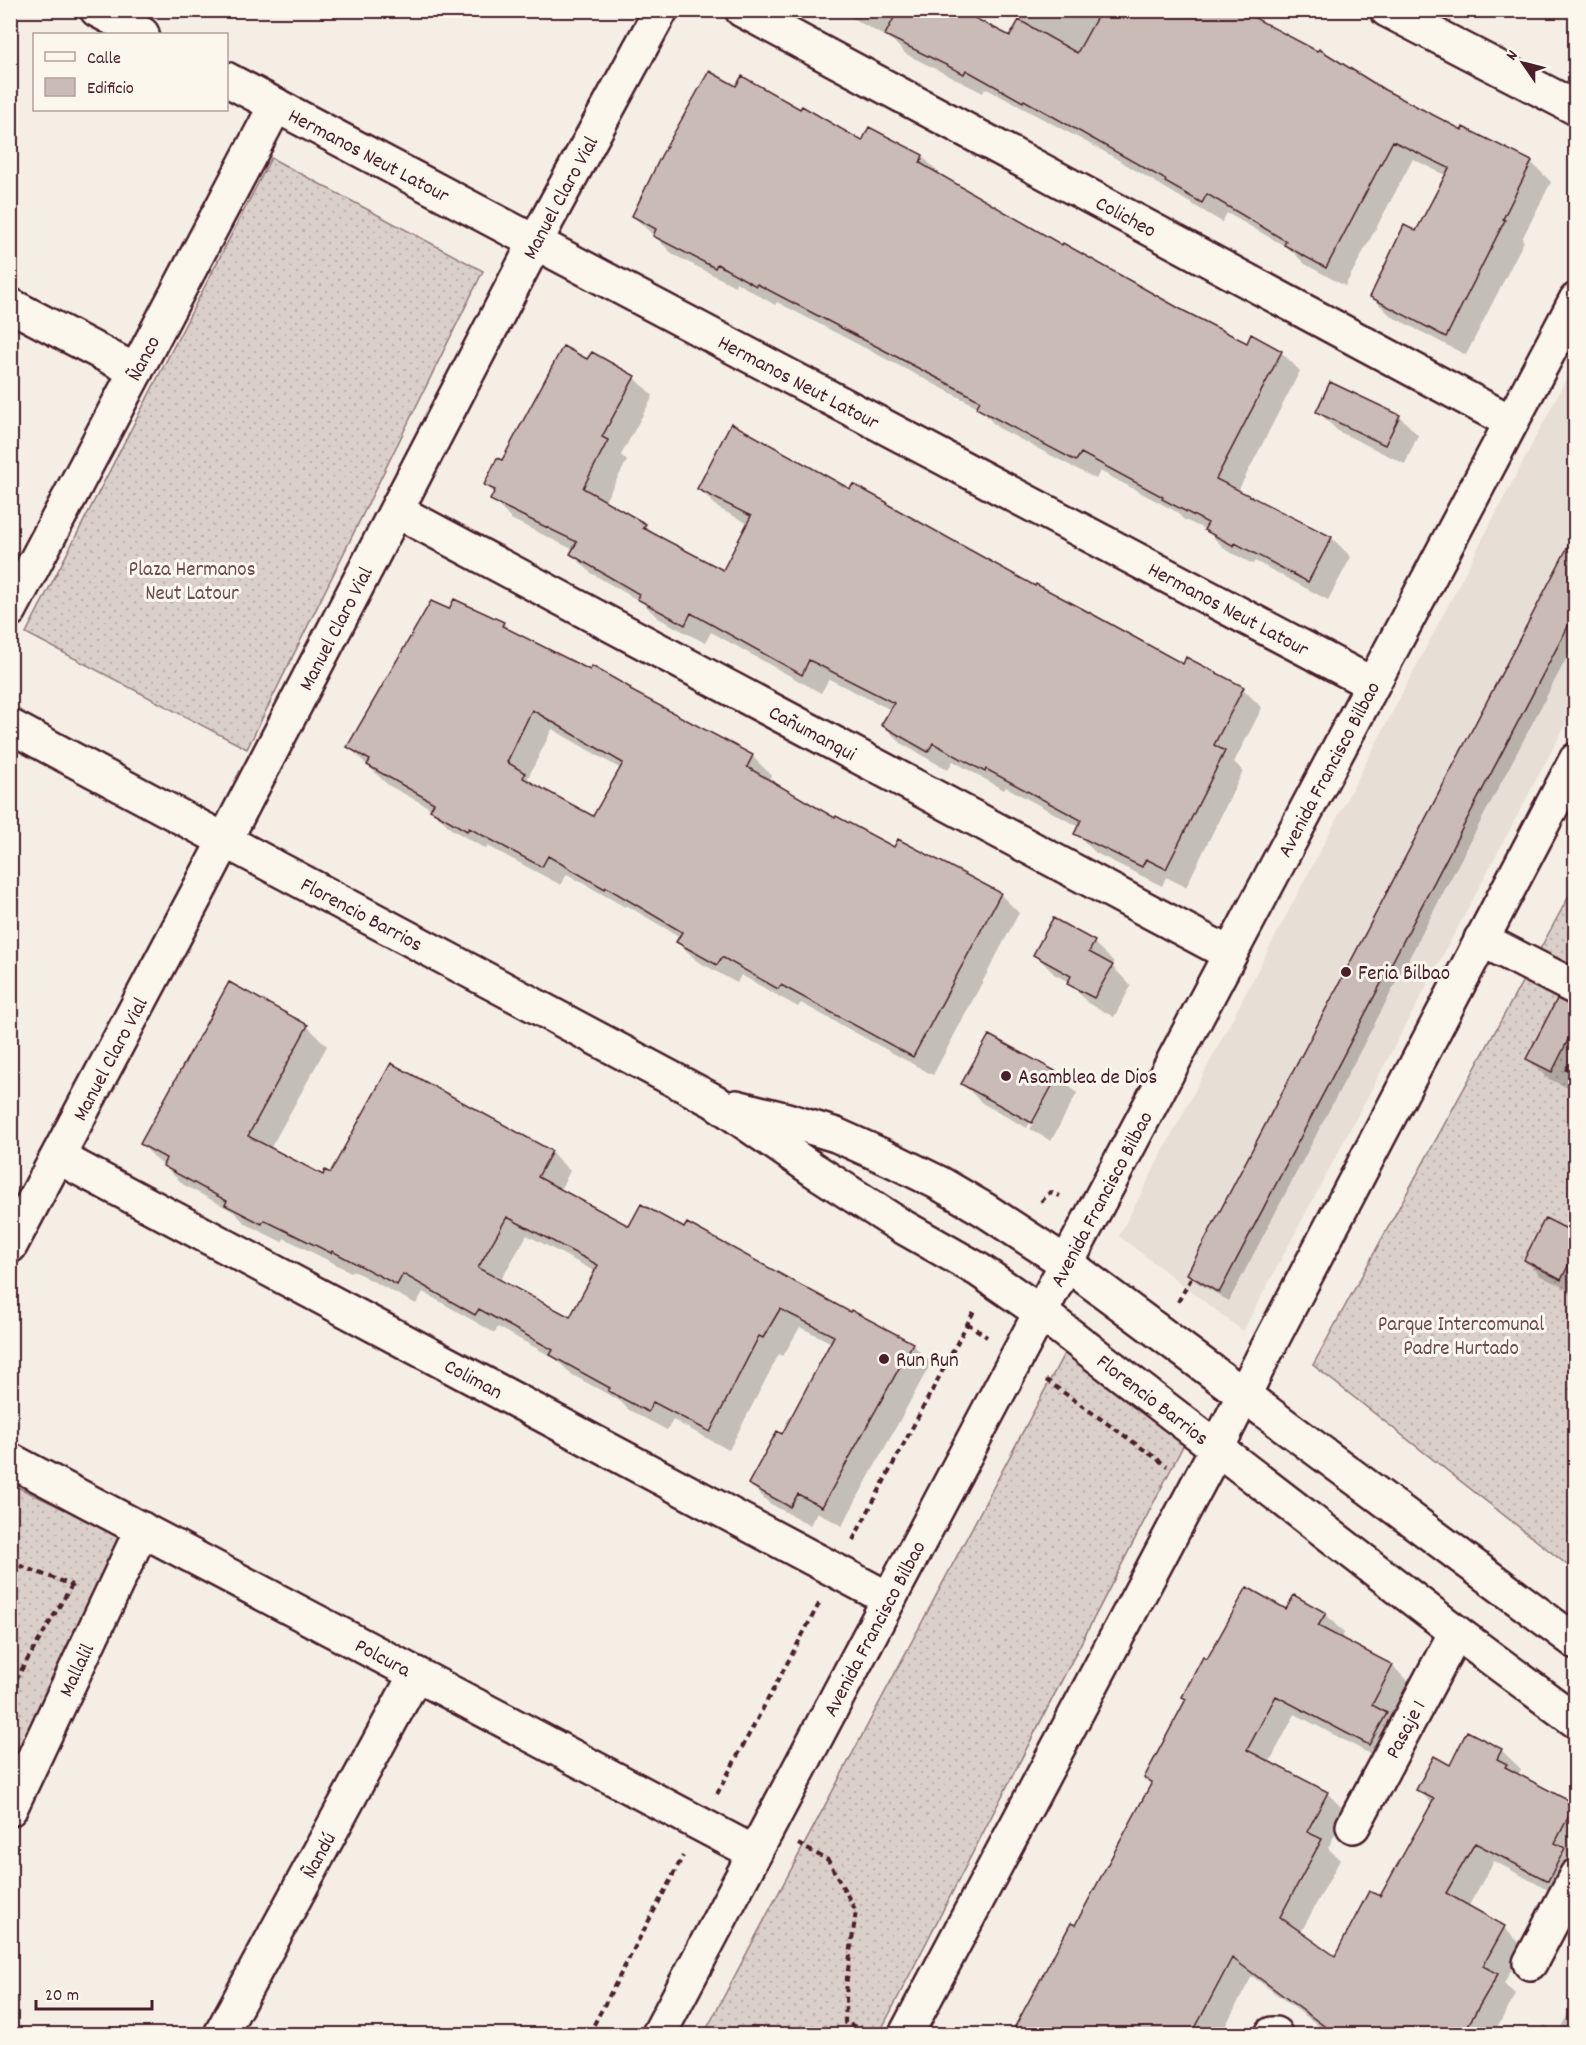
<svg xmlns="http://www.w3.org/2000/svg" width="1586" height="2045" font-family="Dekko,sans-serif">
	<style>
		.built { fill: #e7dfd6 }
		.grass { fill: url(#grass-dots); stroke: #92787a; stroke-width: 1.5 }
		.shadow { fill: #0003; fill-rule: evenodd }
		.building { fill: #cabbb6; stroke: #4a1f2b; stroke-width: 1.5; fill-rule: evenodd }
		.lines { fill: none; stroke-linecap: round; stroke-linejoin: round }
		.minor-casing { stroke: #4a1f2b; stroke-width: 38 }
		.major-casing { stroke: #4a1f2b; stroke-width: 38 }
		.path { stroke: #4a1f2b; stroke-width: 4; stroke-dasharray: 6 4.5; stroke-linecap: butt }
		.minor { stroke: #fbf7ec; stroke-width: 33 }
		.major { stroke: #fbf7ec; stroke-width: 33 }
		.poi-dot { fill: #4a1f2b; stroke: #fbf7ec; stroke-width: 2 }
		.labels { text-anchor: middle; stroke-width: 6; stroke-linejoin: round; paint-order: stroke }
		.street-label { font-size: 21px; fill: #4a1f2b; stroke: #fbf7ec }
		.park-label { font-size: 21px; fill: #6e4b52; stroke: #fbf7ec }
		.poi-label { font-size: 21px; fill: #4a1f2b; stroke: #fbf7ec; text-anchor: start }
	</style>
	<defs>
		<pattern id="grass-dots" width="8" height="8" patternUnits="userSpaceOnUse" patternTransform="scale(1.5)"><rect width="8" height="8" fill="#dbd0c9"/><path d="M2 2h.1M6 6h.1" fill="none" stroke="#bdb2ad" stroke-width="1.8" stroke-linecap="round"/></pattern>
	</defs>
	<rect width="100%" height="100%" fill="#f4eee4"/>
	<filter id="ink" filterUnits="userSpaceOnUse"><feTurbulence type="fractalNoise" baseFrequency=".0167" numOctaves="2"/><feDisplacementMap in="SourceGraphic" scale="12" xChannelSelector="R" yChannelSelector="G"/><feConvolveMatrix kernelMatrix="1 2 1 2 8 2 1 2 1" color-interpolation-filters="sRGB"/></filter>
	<g filter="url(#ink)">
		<path class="built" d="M1575,362V707L1243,1331L1119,1236Z"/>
		<path class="grass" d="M271,158L483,271L247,749L26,633Z
			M1575,885V1571L1313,1365Z
			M1065,1352L1185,1442L879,2034H704Z
			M11,1484L123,1537L11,1786Z"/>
		<path class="shadow" d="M838,10H955L1010,38L1026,10H1232L1462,133L1531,162L1551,182L1522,239L1524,241L1466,355L1391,316L1372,297L1416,233L1447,176L1413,159L1345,286L1305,264L1290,249L1227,213L1222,222L1105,152L985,88L983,93L906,54L893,41Z
			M737,88L862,144L869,129L923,157L942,176L1063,247L1247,345L1281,352L1300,371L1238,491L1332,538L1351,557L1328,600L1255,561L1253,564L1226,550L1206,530L1183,519L1177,512L1100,471L1096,479L997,427L978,407L777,302L775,305L736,282L735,286L674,255L633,216Z
			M588,361L634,377L653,396L621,455L627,461L605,501L645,525L656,536L723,572L749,524L718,508L699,488L851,491L890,508L1183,667L1243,689L1262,708L1234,762L1243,771L1186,887L1166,877L1162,886L1096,853L1076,833L1079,827L1006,787L1004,790L953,761L948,770L902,744L883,725L891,710L829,679L821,693L711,632L705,643L658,618L643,603L591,573L572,554L574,550L511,519L492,499L495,494L486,485Z
			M1318,412L1399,416L1418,435L1405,464L1338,431Z
			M1576,536V640L1229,1301L1198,1283L1189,1274Z
			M450,611L503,623L513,633L591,672L630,689L635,694L752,756L772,776L768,782L836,820L895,850L1000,894L1019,913L933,1075L801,1003L798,1007L741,975L737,983L697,961L678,942L680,937L626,905L625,907L567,874L561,885L488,846L486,849L451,829L432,809L388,785L368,766L349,747ZM552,729L621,769L594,818L537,787L528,778Z
			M1053,920L1094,943L1114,962L1112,966L1131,986L1114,1017L1088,1003L1069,982L1054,974L1035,954Z
			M1557,1001L1576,1008V1083L1572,1090L1547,1078L1528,1059Z
			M307,1026L327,1046L270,1149L324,1177L551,1152L570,1171L560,1190L630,1228L685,1230L912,1344L931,1363L842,1526L817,1512L810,1525L769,1503L750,1484L783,1436L832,1343L800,1327L783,1356L779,1354L729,1450L673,1420L667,1430L629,1410L620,1401L571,1374L556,1359L498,1327L495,1333L423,1292L416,1304L352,1270L351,1272L284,1238L282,1242L246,1224L234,1212L184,1185L141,1144ZM527,1235L596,1272L571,1319L500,1281Z
			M1058,1074L1077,1093L1051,1141L1030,1129L1057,1078H1054L1027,1128L982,1103L963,1084Z
			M1546,1220L1576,1235V1294L1541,1276L1525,1260Z
			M1287,1611L1325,1614L1344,1633L1341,1640L1393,1666L1412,1686L1389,1764L1295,1714L1269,1763L1327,1793L1346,1812L1328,1848L1340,1860L1300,1934L1335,1958L1380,1898L1433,1804L1418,1790L1450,1767L1501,1750L1521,1769L1518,1776L1576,1807V1859L1567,1900L1494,1861L1468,1907L1504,1928L1524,1947L1504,1983L1516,1995L1493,2034H1330L1252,1976L1221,2034H1012L1072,1925L1076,1927L1152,1784L1146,1777L1207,1661Z
			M1576,2000V2034H1539L1544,2025L1558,2032Z"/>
		<path class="building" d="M898,10H959L1010,36L1019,20L1077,53L1101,10H1240L1317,51L1319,49L1385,90L1462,130L1463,127L1532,161L1503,219L1505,220L1446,337L1370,297L1404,225L1416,231L1449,168L1393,141L1326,268L1284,245L1286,241L1207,194L1202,203L1165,182L1166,180L1024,100L1023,102L966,70L964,74L885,35Z
			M709,71L736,86L742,76L800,109L802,106L862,141L869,127L923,155L920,163L1062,245L1063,243L1184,311L1247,343L1251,334L1282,351L1216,479L1332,537L1308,582L1235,543L1234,546L1204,530L1208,523L1162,499L1163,497L1081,453L1076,461L976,408L980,401L966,393L757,284L756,286L717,264L715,268L653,236L656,229L632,216L661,156Z
			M563,346L587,359L592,352L635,376L602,437L608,440L583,488L646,524L643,528L723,570L751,516L697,489L731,423L850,489L853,484L888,503L887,504L1035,586L1036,584L1083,609L1183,664L1186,657L1244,687L1214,745L1225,751L1166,869L1146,859L1142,867L1074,834L1081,820L986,769L985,772L933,743L928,752L881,725L894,703L809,660L802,675L691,613L685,625L637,599L639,594L570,554L577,542L490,500L495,490L484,485L497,458L502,460Z
			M1330,382L1400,415L1385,445L1316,412Z
			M1575,533V613L1219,1293L1187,1274Z
			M454,599L504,622L502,626L590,670L592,666L631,688L630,690L753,755L747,767L835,818L836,816L894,847L898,839L1001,893L913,1057L781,985L778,989L722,957L717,965L676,942L682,932L606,887L605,889L548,856L542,867L469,828L467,831L430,810L434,803L367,765L370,760L347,747L431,601L449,609ZM532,710L623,763L593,816L523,778L525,773L507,762Z
			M1053,918L1095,941L1089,952L1113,965L1094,998L1067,984L1071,976L1033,955Z
			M229,982L308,1025L248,1136L323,1175L325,1170L330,1173L391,1063L552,1151L538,1177L629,1226L641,1204L684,1228L687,1223L850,1312L851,1310L913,1343L822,1507L798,1494L790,1507L748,1484L777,1431L782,1434L834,1336L780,1309L763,1338L759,1336L710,1432L653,1402L648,1412L608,1391L610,1388L550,1355L553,1350L479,1309L475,1315L403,1274L397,1285L332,1251L331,1253L264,1220L262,1224L225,1205L227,1201L163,1166L166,1158L140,1144ZM507,1217L598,1265L570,1317L478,1268Z
			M1557,999L1575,1006V1026L1552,1072L1526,1059Z
			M989,1035L1059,1073L1032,1123L961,1084Z
			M1545,1218L1575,1233V1252L1561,1280L1524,1260Z
			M1247,1587L1286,1609L1294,1595L1326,1613L1318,1626L1393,1665L1372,1705L1387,1713L1369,1745L1276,1696L1247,1750L1328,1792L1307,1832L1322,1839L1280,1917L1335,1956L1369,1891L1380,1896L1434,1799L1416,1790L1434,1756L1450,1765L1467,1731L1502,1749L1497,1759L1507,1764L1505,1767L1575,1804L1555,1843L1565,1848L1548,1881L1475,1843L1446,1893L1505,1926L1483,1966L1498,1974L1463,2034H1335L1232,1958L1192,2034H1011L1071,1923L1075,1925L1152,1782L1144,1778L1186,1699L1182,1697L1203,1657L1207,1659Z"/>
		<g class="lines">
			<defs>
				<g id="minor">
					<path d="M97,10L142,34"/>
					<path id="s1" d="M742,10L1511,422"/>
					<path d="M1387,10L1576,108"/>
					<path id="s2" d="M226,79L1372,684"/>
					<path d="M10,305L136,371"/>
					<path id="s3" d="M397,511L1230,954"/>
					<path id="s4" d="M10,610L276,105"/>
					<path d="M1481,939L1576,988"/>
					<path id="s5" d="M58,1157L889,1599"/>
					<path id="s6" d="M10,1246L200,888L547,220L661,10"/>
					<path id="s7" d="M10,1460L755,1853"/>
					<path id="s8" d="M10,1809L142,1529"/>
					<path id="s9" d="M1353,1826L1456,1632"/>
					<path d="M1530,1963L1576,1876"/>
					<path id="s10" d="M221,2034L416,1674"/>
					<path d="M1272,2034H1275"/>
				</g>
				<g id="major">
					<path id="s11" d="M10,726L714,1101L814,1170L898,1224L979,1270L1040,1312L1456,1632L1576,1721"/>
					<path d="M736,1107L787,1120L836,1135L892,1160L939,1183L985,1210L1066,1263L1576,1642"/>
					<path id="s12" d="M659,2034L1576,300"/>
					<path d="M906,2034L1217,1448L1263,1357L1576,760"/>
				</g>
			</defs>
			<use href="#minor" class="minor-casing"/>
			<use href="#major" class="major-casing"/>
			<path class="path" d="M1566,1071L1576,1049
				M1041,1202L1050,1192L1060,1196
				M1178,1302L1192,1277
				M967,1323L987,1337
				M1046,1380L1167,1466
				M853,1540L974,1311
				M10,1562L72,1585
				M10,1689L72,1585L76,1582
				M717,1794L820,1602
				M798,1844L828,1860L856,1911L847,1977L845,2023L872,2032
				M589,2034L683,1856"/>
			<use href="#minor" class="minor"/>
			<use href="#major" class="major"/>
		</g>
	</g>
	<g class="poi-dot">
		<circle cx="1346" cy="972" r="6"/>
		<circle cx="1006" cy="1076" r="6"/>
		<circle cx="884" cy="1359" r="6"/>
	</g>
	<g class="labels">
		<g class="street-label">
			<text dy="7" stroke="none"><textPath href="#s2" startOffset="162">Hermanos Neut Latour</textPath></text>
			<text dy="7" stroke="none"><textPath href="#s6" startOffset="1184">Manuel Claro Vial</textPath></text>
			<text dy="7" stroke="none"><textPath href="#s1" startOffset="436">Colicheo</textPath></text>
			<text dy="7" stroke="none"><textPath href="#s4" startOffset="285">Ñanco</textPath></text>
			<text dy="7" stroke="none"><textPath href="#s2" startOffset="648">Hermanos Neut Latour</textPath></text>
			<text dy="7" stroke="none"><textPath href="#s2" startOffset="1134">Hermanos Neut Latour</textPath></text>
			<text dy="7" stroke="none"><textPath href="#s6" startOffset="698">Manuel Claro Vial</textPath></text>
			<text dy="7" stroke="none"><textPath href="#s3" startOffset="471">Cañumanqui</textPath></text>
			<text dy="7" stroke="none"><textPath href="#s12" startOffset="1431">Avenida Francisco Bilbao</textPath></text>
			<text dy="7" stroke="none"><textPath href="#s11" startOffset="399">Florencio Barrios</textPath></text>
			<text dy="7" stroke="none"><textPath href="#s6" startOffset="212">Manuel Claro Vial</textPath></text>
			<text dy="7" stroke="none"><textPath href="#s12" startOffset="945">Avenida Francisco Bilbao</textPath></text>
			<text dy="7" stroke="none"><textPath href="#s5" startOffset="471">Coliman</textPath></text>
			<text dy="7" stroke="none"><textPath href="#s11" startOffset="1329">Florencio Barrios</textPath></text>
			<text dy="7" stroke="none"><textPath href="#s12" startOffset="459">Avenida Francisco Bilbao</textPath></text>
			<text dy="7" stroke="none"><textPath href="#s7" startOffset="422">Polcura</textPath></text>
			<text dy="7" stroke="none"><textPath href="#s8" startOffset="154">Mallalil</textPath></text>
			<text dy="7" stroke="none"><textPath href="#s9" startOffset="110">Pasaje 1</textPath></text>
			<text dy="7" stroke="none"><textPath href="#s10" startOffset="204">Ñandú</textPath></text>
		</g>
		<g class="park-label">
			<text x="192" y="575">Plaza Hermanos<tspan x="192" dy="24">Neut Latour</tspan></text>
			<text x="1461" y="1330">Parque Intercomunal<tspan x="1461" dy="24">Padre Hurtado</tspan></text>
		</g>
		<g class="poi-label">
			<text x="1358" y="979">Feria Bilbao</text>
			<text x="1018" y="1083">Asamblea de Dios</text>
			<text x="896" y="1366">Run Run</text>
		</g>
	</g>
	<rect width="1586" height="2045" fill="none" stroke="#fbf7ec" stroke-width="36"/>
	<rect x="18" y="18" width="1550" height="2009" fill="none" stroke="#4a1f2b" stroke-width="2" filter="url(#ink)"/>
	<rect x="33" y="33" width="195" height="78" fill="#fbf7ec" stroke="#b4a19f" stroke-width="1.5"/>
	<rect x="45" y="52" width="30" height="9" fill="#fbf7ec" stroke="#b4a19f" stroke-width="1.5"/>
	<text x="87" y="63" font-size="18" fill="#4a1f2b">Calle</text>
	<rect x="45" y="78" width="30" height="18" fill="#cabbb6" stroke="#b4a19f" stroke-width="1.5"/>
	<text x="87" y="93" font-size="18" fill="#4a1f2b">Edificio</text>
	<g transform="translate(1523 63) rotate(305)" stroke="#fbf7ec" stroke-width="4.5" paint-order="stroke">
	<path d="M0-4.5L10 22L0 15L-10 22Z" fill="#4a1f2b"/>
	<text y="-9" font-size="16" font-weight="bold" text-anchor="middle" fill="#4a1f2b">N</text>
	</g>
	<path d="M36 2000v9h116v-9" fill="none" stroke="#4a1f2b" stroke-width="3"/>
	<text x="45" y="2000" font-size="18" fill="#4a1f2b" stroke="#fbf7ec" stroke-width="4.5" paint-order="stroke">20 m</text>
</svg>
